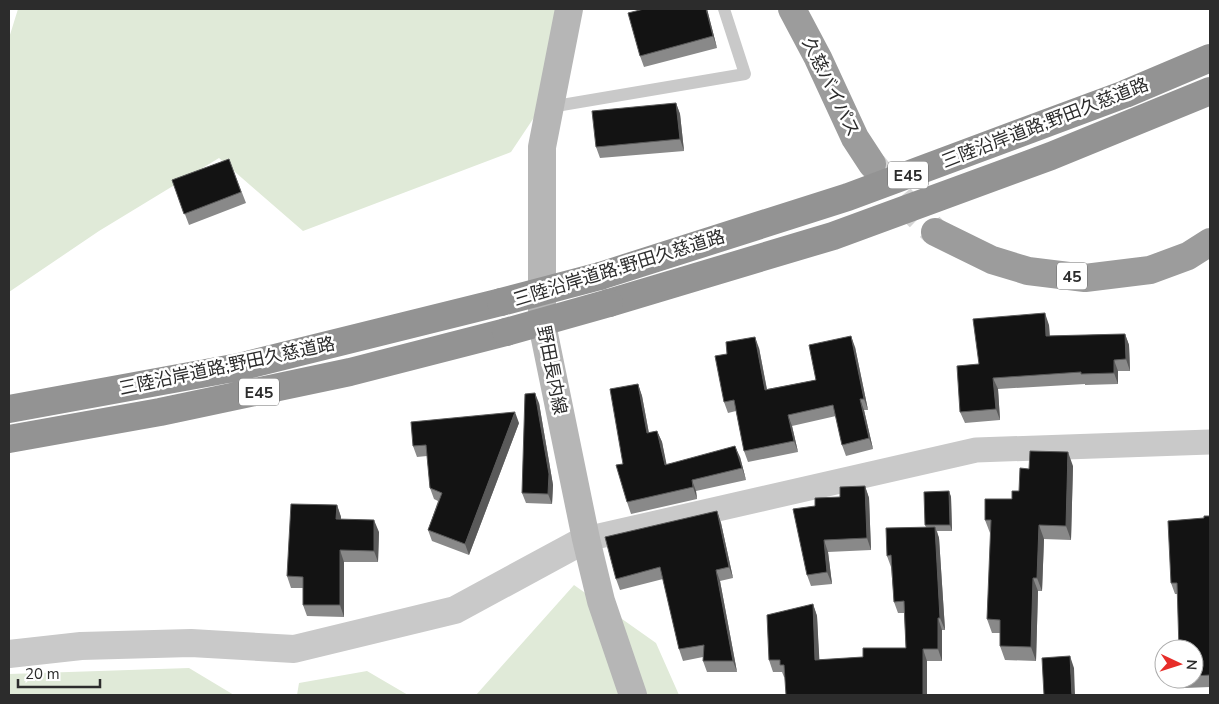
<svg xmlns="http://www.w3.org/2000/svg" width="1219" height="704" font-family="'Nunito Sans','Noto Sans JP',sans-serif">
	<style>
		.green { fill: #e0ead8 }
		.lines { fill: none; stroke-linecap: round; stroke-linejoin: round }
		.trunk-tunnel { stroke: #d5d5d5; stroke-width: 28; stroke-dasharray: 28 14; stroke-linecap: butt }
		.service { stroke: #c9c9c9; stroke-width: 12 }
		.minor { stroke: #c9c9c9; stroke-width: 25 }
		.tertiary { stroke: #c9c9c9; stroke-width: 28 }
		.secondary { stroke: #b6b6b6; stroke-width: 28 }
		.trunk { stroke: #9c9c9c; stroke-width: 28 }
		.motorway { stroke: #939393; stroke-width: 28 }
		.motorway-bridge { stroke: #939393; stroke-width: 28 }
		.wall { fill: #898989 }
		.shaded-wall { fill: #5a5a5a }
		.building { fill: #131313; stroke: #5a5a5a }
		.labels { text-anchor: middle; stroke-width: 5; stroke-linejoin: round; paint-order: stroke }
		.shield { fill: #fff; stroke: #6b6b6b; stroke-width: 1 }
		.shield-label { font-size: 16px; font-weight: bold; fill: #2c2c2c }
		.street-label { font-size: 18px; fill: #2c2c2c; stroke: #fff }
	</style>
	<rect width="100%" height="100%" fill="#fff"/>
	<path class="green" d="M18,9H556L537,113L511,152L303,231L219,158L99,231L9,292V38Z
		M574,585L656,643L679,695H476Z
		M189,668L234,695H9V674Z
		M367,671L408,695H297L299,683Z"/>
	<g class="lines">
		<path class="trunk-tunnel" d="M873,165L902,200L935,232"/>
		<path class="service" d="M550,107L745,74L724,9"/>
		<path class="minor" d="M586,539L976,450L1210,442"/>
		<path class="tertiary" d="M9,654L81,646L191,643L294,649L455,610L586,539"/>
		<path class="secondary" d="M569,9L542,147V324L586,539L601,601L633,695"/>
		<path class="trunk" d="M792,9L818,58L855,138L872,164
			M935,232L992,260L1028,271L1085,278L1150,270L1188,256L1210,242"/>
		<path class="motorway" d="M600,276L848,197L1125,94L1210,58
			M609,303L833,236L1051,156L1210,91
			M9,409L239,367L501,302
			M9,439L160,412L350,372L506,332"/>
		<path class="motorway-bridge" d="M501,302L600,276
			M506,332L609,303"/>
	</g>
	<path class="wall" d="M707,9L717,48L644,67L640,56Z
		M676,103L680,114L684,151L600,158L596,147Z
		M229,159L246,203L189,225L172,180Z
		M1049,325L1050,336L1125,334L1129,345L1130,371H1118V384L1085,385V384L998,389L1000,420L965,423L960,412L979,364Z
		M855,347L868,410H864L873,449L846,456L842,445L836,416L792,426L798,452L748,462L744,451L736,411L728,413L724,402L759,348L767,389L816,380Z
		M638,384L642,396L649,433L657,431L662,442L666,464L740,457L746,480L696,491L697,499L631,514L627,502L623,464Z
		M539,403L553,485L552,504L526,503L522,493Z
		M519,423L469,555L432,541L428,530L438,501L434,499L430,488L427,456L417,457L413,446Z
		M1073,466L1071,540L1044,539L1042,591H1038L1036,661L1005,660L1000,646V633H992L987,619L991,533H990L985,520L1012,499L1019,491L1029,469Z
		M865,486L869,498L871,550L828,552L832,584L811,586L807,575L815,506L840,497Z
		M949,491L951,497L952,531H937L939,538L945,630H942V661H927V695L784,677L782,672H773L769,660L813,604L817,616L819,660L863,657L906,648L904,613H898L894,602L891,567L887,556L926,527L925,525Z
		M337,505L341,517V519L379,532L378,562H344V617L307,616L303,605V588H291L287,576Z
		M717,511L721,523L733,578L720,581L737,672H707L703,661V657L683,661L679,649L663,579L620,590L616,579Z
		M1210,516V687L1185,688L1181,679H1194V649L1177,594H1175L1171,583L1204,518Z"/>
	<path class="shaded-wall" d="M706,9H707L717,48L713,36Z
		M676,103L680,114L684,151L680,139Z
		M1045,313L1049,325L1050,347L1046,336Z
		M1125,334L1129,345L1130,371L1126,359Z
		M851,336L855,347L868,410L864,399Z
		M755,337L759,348L769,401L765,390Z
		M1114,360L1118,371V384L1114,373Z
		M993,378L998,389L1000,420L996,409Z
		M638,384L642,396L651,445L647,433Z
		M535,393L539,403L553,485L552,504L548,494Z
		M860,399L864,410L873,449L869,438Z
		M515,412L519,423L469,555L465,544Z
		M788,415L792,426L798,452L794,441Z
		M657,431L662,442L669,476L665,465Z
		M735,446L740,457L746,480L742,468Z
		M1068,452L1073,466L1071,540L1066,526Z
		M692,480L696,491L697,499L693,487Z
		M865,486L869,498L871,550L867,538Z
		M949,491L951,497L952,531L950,525Z
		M337,505L341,517L340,531L336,519Z
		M717,511L721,523L733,578L729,567Z
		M374,520L379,532L378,562L374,551Z
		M1039,525L1044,539L1042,591L1037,578Z
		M935,527L939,538L945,630L940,618Z
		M824,540L828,552L832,584L827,572Z
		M340,550L344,562V617L340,605Z
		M716,570L720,581L737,672L733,661Z
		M1033,578L1038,591L1036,661L1031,647Z
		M813,604L817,616L820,671L815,660Z
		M938,618L942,630V661L938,649Z
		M923,649L927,661V695H923Z
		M1070,656L1074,668L1075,695H1072Z"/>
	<path class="building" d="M644,9H706L713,36L640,56L628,13Z
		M676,103L680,139L596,147L592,111Z
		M229,159L241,192L184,214L172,180Z
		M1045,313L1046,336L1125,334L1126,359L1114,360V373L1081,374V372L993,378L996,409L960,412L957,366L979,364L973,319Z
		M851,336L864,399H860L869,438L842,445L833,405L788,415L794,441L744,451L734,400L724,402L715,356L727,354L726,342L755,337L765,390L816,380L809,345Z
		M638,384L647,433L657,431L665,465L735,446L742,468L692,480L693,487L627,502L616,465L623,464L610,389Z
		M535,393L549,474L548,494L522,493L525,394Z
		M515,412L465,544L428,530L442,493L430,488L426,445L413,446L411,422Z
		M1030,451L1068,452L1066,526L1039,525L1037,578H1033L1031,647L1000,646V620L987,619L991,520H985V499H1012V491H1019L1020,468L1029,469Z
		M865,486L867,538L824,540L827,572L807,575L793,509L815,506V498L840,497V487Z
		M949,491L950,525H925L924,492Z
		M291,504L337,505L336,519L374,520V551L340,550V605H303V577L287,576Z
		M717,511L729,567L716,570L733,661H703L704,645L679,649L660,567L616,579L605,537Z
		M1204,516H1210V675L1194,676V649H1179L1177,583H1171L1168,521L1204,518Z
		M935,527L940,618H938V649H923V695H786L784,665H780V660H769L767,615L813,604L815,660L863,657V648H906L904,601L894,602L891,555L887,556L886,528Z
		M1070,656L1072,695H1044L1042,658Z"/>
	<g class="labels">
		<g class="shield">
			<rect x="888" y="161.5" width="40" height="27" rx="4"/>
			<rect x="1057" y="262.5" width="30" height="27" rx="4"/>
			<rect x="239" y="378.5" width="40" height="27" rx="4"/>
		</g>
		<g class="shield-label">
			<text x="908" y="181">E45</text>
			<text x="1072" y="282">45</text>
			<text x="259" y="398">E45</text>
		</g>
		<g class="street-label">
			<text transform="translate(831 87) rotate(64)" y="6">久慈バイパス</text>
			<text transform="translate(1045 123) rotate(-21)" y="6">三陸沿岸道路;野田久慈道路</text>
			<text transform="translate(619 268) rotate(-17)" y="6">三陸沿岸道路;野田久慈道路</text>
			<text transform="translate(227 366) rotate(-12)" y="6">三陸沿岸道路;野田久慈道路</text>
			<text transform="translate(552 370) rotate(79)" y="6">野田長内線</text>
		</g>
	</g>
	<rect width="1219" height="704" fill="none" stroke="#2c2c2c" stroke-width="20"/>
	<g transform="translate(1179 664) rotate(94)"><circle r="24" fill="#ffffff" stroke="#ababab"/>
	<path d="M0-4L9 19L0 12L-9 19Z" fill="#e72d29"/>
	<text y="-8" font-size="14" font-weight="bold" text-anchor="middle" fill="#2c2c2c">N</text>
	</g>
	<path d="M18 679v8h82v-8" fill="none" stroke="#2c2c2c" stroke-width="2.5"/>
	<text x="25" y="679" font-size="15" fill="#2c2c2c" stroke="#ffffff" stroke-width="4" paint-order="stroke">20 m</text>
</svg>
